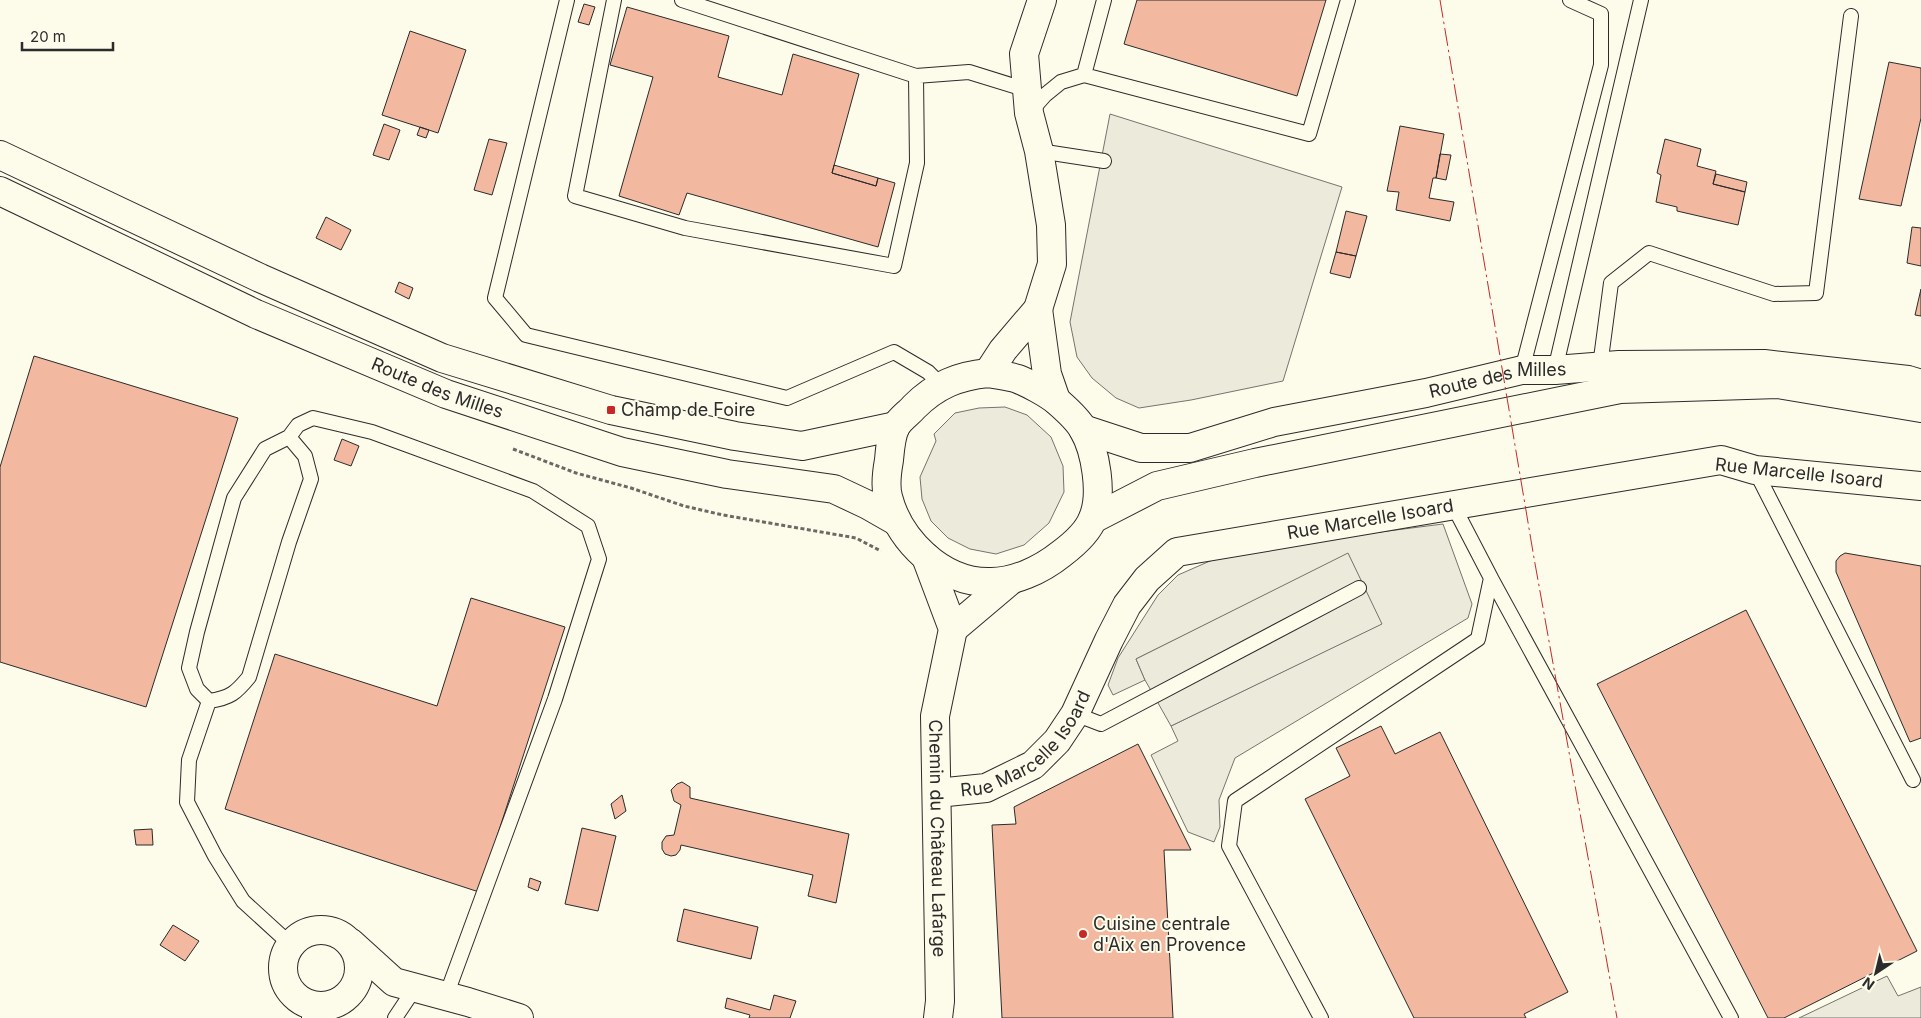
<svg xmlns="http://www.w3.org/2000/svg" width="1921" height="1018" font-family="Inter,sans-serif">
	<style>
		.green { fill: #ecebdb; stroke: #74746e }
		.parking { fill: #eceadb; stroke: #74746e }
		.building { fill: #f2b8a0; stroke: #2b2b2b }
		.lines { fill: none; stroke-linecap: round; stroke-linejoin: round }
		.lane-casing { stroke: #2b2b2b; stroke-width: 16 }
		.street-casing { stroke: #2b2b2b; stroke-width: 30 }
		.primary-casing { stroke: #2b2b2b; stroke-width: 30 }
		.path { stroke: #6a6964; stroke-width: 3; stroke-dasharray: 4 2.5; stroke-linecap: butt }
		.lane { stroke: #fdfbea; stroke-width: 14 }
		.street { stroke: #fdfbea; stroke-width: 28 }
		.primary { stroke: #fdfbea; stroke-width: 28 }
		.power { stroke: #c62828; stroke-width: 1; stroke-dasharray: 18 4 2.5 4; stroke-linecap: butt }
		.poi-dot { fill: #c62828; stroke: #fdfbea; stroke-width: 2 }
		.labels { text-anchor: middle; stroke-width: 4; stroke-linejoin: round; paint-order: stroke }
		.street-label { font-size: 18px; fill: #2b2b2b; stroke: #fdfbea }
		.poi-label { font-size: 18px; fill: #2b2b2b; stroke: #fdfbea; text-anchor: start }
	</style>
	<rect width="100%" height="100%" fill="#fdfbea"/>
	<path class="green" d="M1005,407L1027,415L1051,437L1063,466L1064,492L1049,523L1024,545L996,554L970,549L948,538L931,521L922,499L920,477L936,441L934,434L955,413L979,408Z
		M1443,524L1472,604L1468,618L1235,758L1219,800L1220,827L1214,842L1188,832L1151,755L1178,741L1171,726L1381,624L1348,554L1136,659L1145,680L1113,695L1108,685L1118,658L1158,595L1178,575L1210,561L1246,549Z"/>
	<path class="parking" d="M1110,114L1342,187L1283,381L1191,400L1139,408L1116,398L1092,378L1077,357L1070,322Z
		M1348,553L1382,624L1171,726L1145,680L1136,659Z
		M1887,976L1898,996L1921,987V1018H1799Z"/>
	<path class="building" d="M1137,0H1326L1297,96L1124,44Z
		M584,4L595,7L589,25L578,22Z
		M627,7L729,36L718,77L782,95L793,54L859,74L832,173L876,186L878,178L895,183L878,247L687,193L679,215L619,196L653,77L610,65Z
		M410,31L466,50L438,133L382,115Z
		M1889,62L1921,68V118L1901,206L1859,199Z
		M384,124L400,130L389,160L373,155Z
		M1400,126L1444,134L1436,178H1433L1429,198L1454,202L1450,221L1396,210L1399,192L1387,191Z
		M420,127L429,130L426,138L417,135Z
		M489,139L507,143L492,195L474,190Z
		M1665,139L1701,149L1697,166L1716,171L1713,184L1745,192L1738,225L1677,211V207L1656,202L1661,175L1657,173Z
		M1440,154L1451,155L1446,180L1436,178Z
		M834,165L878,178L876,186L832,173Z
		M1716,174L1747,182L1745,192L1713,184Z
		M1346,211L1367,216L1356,256L1336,252Z
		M326,217L351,230L341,250L316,238Z
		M1912,227L1921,228V266L1907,263Z
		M1336,252L1356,256L1350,278L1330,273Z
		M399,282L413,288L409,299L395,292Z
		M1921,289V316L1915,315Z
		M34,356L238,418L146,707L0,662V467Z
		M342,439L359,446L351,466L334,460Z
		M1845,553L1921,566V738L1910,742L1836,572V561L1840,556Z
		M471,598L565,627L479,892L225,809L275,654L437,706Z
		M1746,610L1917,951L1784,1018H1768L1597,684Z
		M1381,726L1395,754L1440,732L1568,992L1524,1014L1526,1018H1414L1305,799L1350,776L1336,748Z
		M1138,744L1191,850H1164L1173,1018H1002L992,825L1016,824L1014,807Z
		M682,782L690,787V798L849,834L836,903L808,896L813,875L681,845L680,850L676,855L671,856L665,854L662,849V842L666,836L674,835L681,805L674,801L671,790L677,784Z
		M622,795L626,811L615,819L611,804Z
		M582,828L616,836L598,911L565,904Z
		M152,829L153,845H136L134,830Z
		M530,878L541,882L538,891L528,887Z
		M684,909L758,927L751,959L677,941Z
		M173,925L199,941L185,961L160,945Z
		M774,995L796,1001L790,1018H749L750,1015L725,1008L727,998L770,1010Z"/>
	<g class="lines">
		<defs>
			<path id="lane" d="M567,0L495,298L526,335L787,398L894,352L928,372L941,385
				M614,0L575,196L685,228L894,266L917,163L916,76
				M682,0L916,76L969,72L1027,90
				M1084,75L1104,0
				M1030,112L1045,95L1061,82L1084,75L1309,134L1348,0
				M1039,151L1104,161
				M1600,366L1611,283L1649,253L1774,294L1816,293L1851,16
				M1522,370L1601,65V14L1570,0
				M1555,370L1641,0
				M289,437L305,456L311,479L289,542L249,677C236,693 230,698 209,701L197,689L189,668L197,632L234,498L265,449L289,437L298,425L313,418L372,432L533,491L588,526L599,559L555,699L446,996
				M1755,470L1913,780
				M1491,578L1731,1018
				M209,701L189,760L187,802L215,856L243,901L290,944
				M1075,714L1101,724L1359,588
				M309,1018L313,1006
				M395,1018L415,988
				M1321,1018L1229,846L1235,801L1478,639L1491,578L1453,505"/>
			<g id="street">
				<path d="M1038,309L1052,264L1051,225L1039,151L1029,113L1024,54L1042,0"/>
				<path d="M988,373L1003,350L1038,309L1047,374L1056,400"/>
				<path id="s1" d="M926,557L953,629L935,716L940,1001L938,1018"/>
				<path d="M953,629L1011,580"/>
				<path id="s2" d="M937,793L986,788L1033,765L1057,741L1075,714L1109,640L1127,605L1147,579L1177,552L1721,460L1755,470L1921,486"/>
				<circle cx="321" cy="968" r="38"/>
				<path d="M351,943L394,982L468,1002L519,1018"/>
			</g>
			<g id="primary">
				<path d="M0,155L260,278L442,358L611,410L735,436L802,446L896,426"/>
				<path id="s3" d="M0,191L256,314L446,394L622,452L727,474L834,489L868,505L896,521"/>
				<path d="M988,373C998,375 1009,376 1018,379C1028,383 1049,394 1058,402C1066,409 1078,420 1083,429C1096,451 1103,495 1093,518C1088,532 1073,545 1061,554C1041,570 1013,583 988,582C941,582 899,540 888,497C885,486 887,471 889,460C890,449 891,435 896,426C900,419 909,413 914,407C936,385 958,376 988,373Z"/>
				<path id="s4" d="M1083,429L1141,448H1190L1274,422L1426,393L1522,370H1555L1619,365L1764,364L1908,380L1921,384"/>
				<path d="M1093,519L1157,486L1255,463L1620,389L1778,384L1921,408"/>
			</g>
		</defs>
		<use href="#lane" class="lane-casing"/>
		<use href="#street" class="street-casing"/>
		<use href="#primary" class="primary-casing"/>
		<path class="path" d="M513,449L576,473L631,488L684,506L723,515L856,538L881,551"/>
		<use href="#lane" class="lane"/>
		<use href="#street" class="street"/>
		<use href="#primary" class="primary"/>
		<path class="power" d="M1440,0L1534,558L1617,1018"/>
	</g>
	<g class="poi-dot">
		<rect x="606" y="405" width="10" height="10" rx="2.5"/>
		<circle cx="1083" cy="934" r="5"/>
	</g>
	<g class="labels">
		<g class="street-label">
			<text dy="6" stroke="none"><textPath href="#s4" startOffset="426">Route des Milles</textPath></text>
			<text dy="6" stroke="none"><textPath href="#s3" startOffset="480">Route des Milles</textPath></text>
			<text transform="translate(1799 473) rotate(6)" y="6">Rue Marcelle Isoard</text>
			<text dy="6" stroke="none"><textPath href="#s2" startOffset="558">Rue Marcelle Isoard</textPath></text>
			<text dy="6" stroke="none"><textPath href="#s2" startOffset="108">Rue Marcelle Isoard</textPath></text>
			<text dy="6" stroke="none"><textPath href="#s1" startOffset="288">Chemin du Château Lafarge</textPath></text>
		</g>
		<g class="poi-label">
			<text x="621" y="416">Champ de Foire</text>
			<text x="1093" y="930">Cuisine centrale<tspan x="1093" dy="21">d'Aix en Provence</tspan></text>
		</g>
	</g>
	<g transform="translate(1876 973) rotate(215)" stroke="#fdfbea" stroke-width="4" paint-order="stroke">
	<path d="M0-4L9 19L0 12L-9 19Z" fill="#2b2b2b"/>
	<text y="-8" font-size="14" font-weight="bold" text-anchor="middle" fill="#2b2b2b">N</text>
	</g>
	<path d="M22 42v8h91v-8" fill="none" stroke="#2b2b2b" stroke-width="2.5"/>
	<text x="30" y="42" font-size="15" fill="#2b2b2b" stroke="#fdfbea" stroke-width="4" paint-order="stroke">20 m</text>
</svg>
